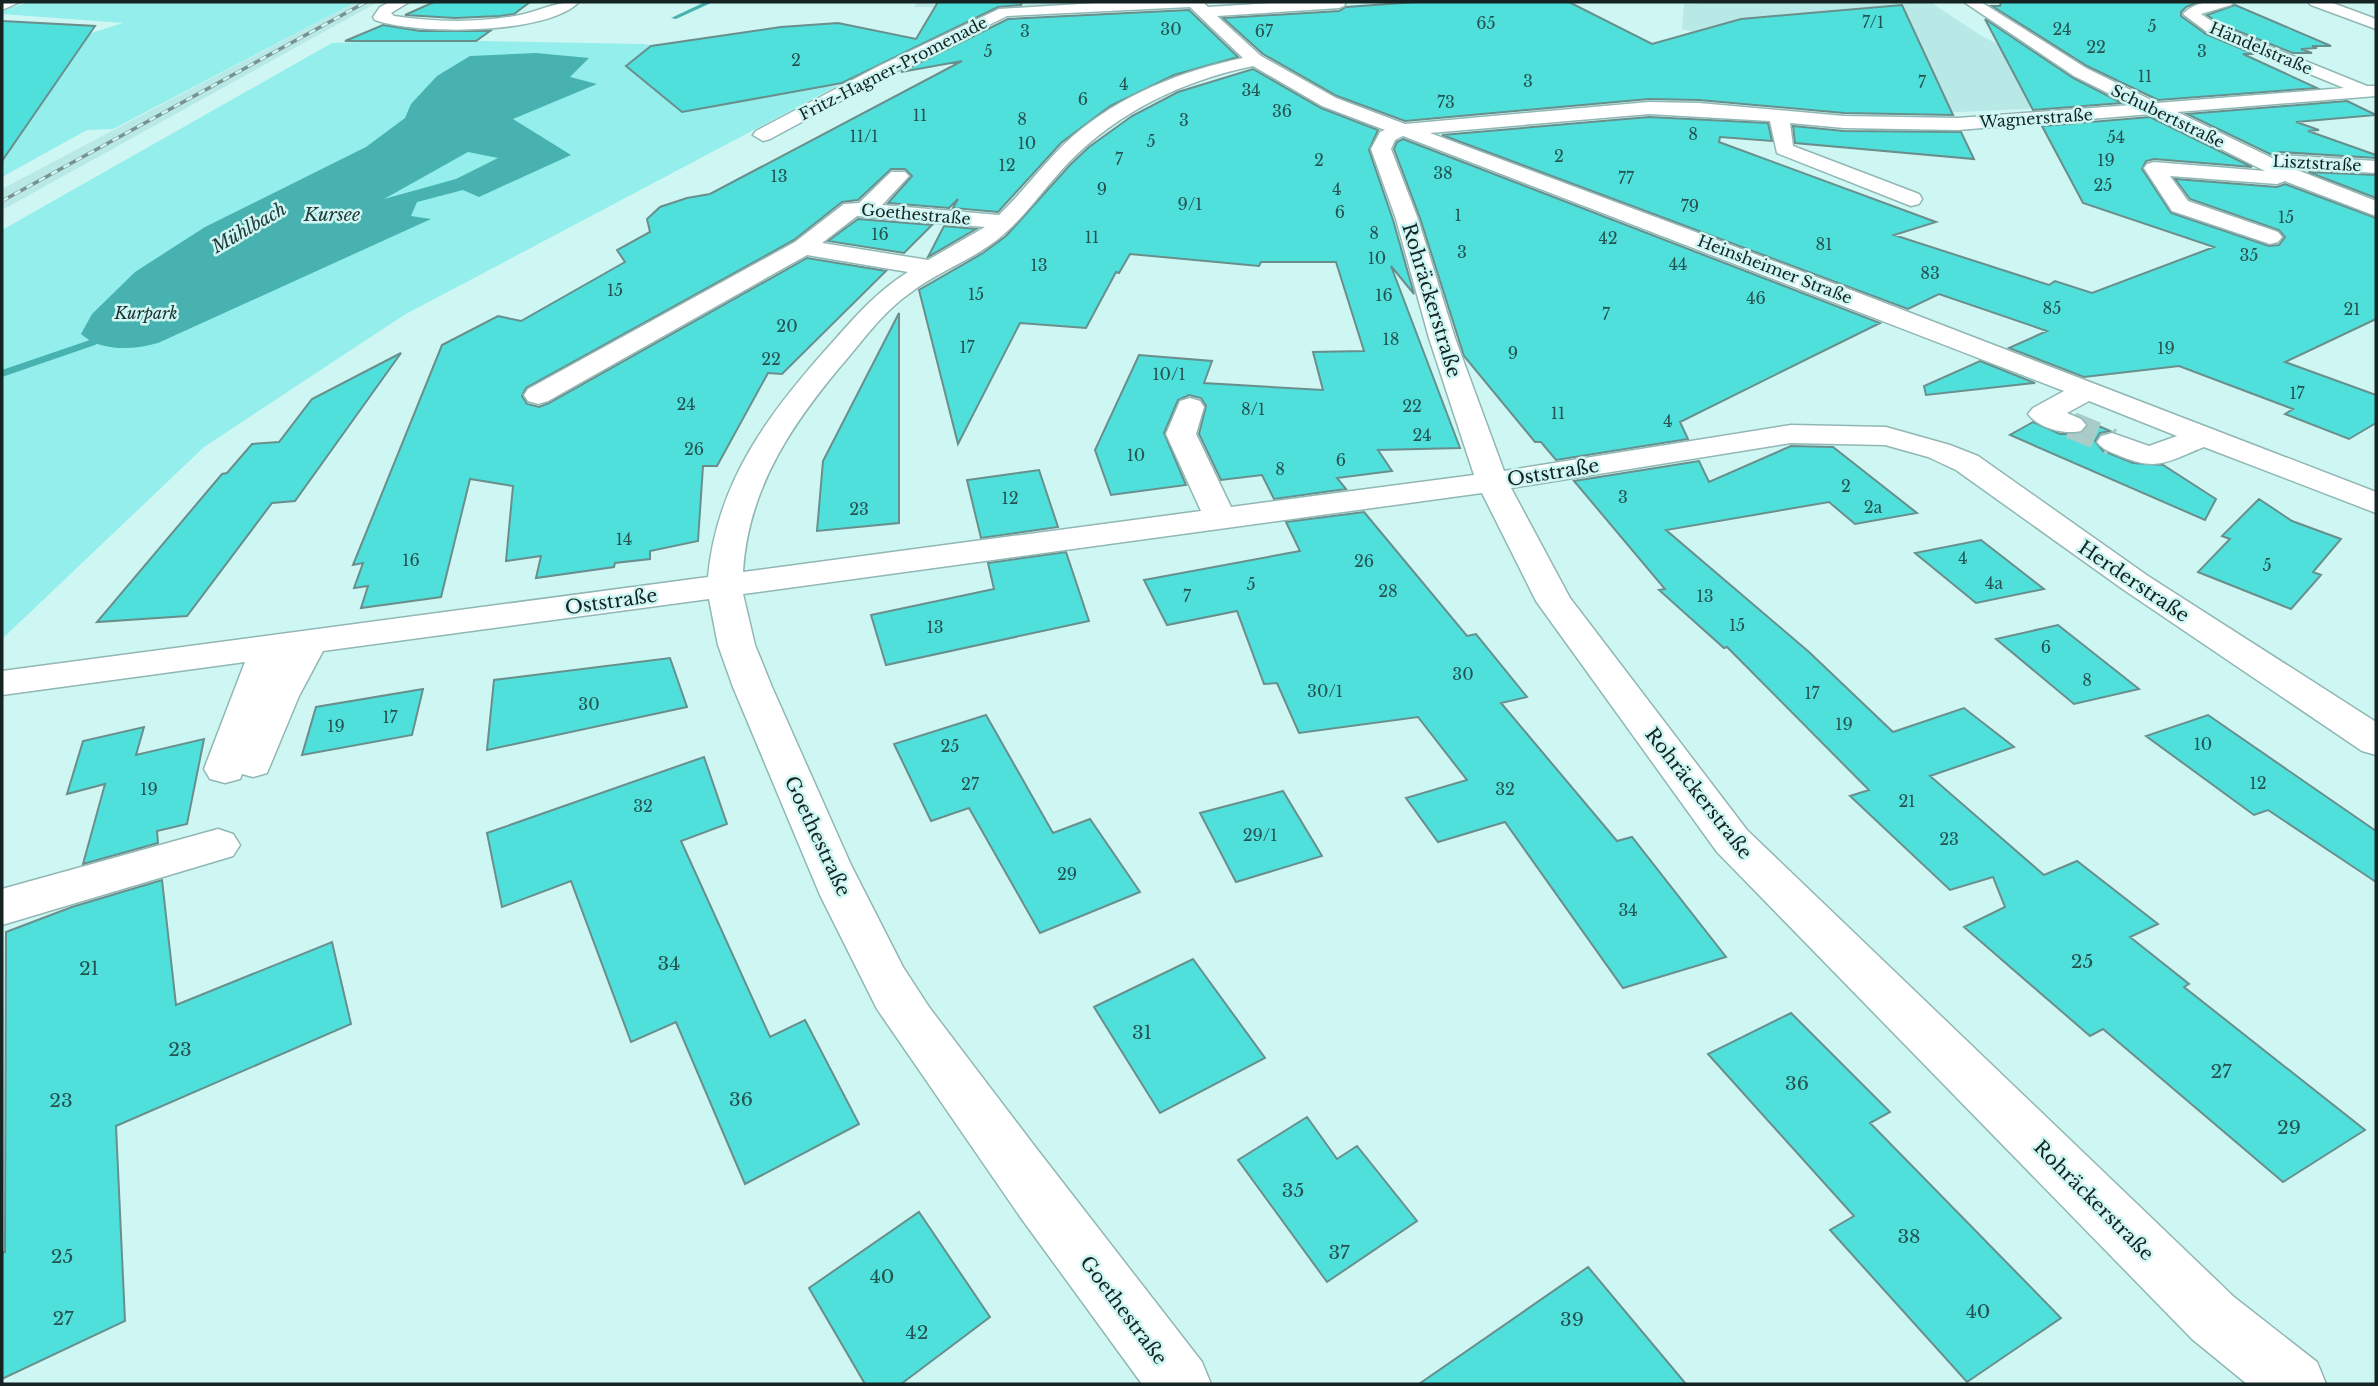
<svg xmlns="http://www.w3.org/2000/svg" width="2378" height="1386" font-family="'Libre Baskerville',serif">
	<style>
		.built { fill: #b8e9e6 }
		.green { fill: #94eeeb }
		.water { fill: #47b2af; fill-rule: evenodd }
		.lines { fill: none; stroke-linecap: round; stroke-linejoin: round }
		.stream { fill: #47b2af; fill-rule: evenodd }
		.building { fill: #4fe0dc; stroke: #698f8d; stroke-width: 2 }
		.minor-tunnel { stroke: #a9ccc9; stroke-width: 27; stroke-dasharray: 27 14; stroke-linecap: butt }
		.minor-casing { stroke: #91b7b5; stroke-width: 3 }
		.minor { fill: #fff; fill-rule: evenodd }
		.rail-casing { stroke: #779391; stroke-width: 3.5 }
		.rail { stroke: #cef6f3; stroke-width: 2.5; stroke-dasharray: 7; stroke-linecap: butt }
		.labels { text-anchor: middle; stroke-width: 5; stroke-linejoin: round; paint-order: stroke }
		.number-label { font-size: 16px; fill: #245351 }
		.far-street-label { font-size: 16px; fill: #152423; stroke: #cef6f3 }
		.far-park-label { font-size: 16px; font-style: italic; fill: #18302f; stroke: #cef6f3 }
		.far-water-label { font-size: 18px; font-style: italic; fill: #233b3a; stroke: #cef6f3 }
		.street-label { font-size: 19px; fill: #152423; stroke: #cef6f3 }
		.near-number-label { font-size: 19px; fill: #245351 }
	</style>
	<rect width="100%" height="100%" fill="#cef6f3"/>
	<path class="built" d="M356,2H378L2,210V189Z
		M918,2H1112L1028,8L914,7Z
		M1719,2H1930L1980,35L2095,94L2045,108L1938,113L1761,48L1682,29L1684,4Z"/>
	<path class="green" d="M31,2H356L113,129L87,130L2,177V61L123,23L2,14V10Z
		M425,40L642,44L651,45L648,48L746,92L837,86L404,315L204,447L2,639V230L332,43Z"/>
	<path class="water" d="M536,53L589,58L570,77L597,84L513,119L571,155L479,197L463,190L417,202L411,216L431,219L158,343C133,350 101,352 81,334L92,314L135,272L205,227L366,147L405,118L411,104L437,76L470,56ZM468,152L498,158L456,179L384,199Z"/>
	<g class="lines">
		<path class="stream" d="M705,2H713L676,19L671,18Z
			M107,330L112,333L111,335L95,345L2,377V370L87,341Z"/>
	</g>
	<path class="building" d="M434,2H530L514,14L500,16L455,18L405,15Z
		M938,2H1022L1021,5L998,7L842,83L682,112L626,66L651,46L781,27L838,23L916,39Z
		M1416,2H1569L1652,44L1741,19L1902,5L1953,115L1844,113L1699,100L1649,99L1405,121L1337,96L1263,54L1223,18L1339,11L1346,7Z
		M2001,2H2198L2186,7L2181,12V16L2206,34L2254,54H2243L2317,88L2158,100L2087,66L1992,6H2000Z
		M2235,5L2331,46H2312L2317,48L2301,49L2312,53H2293L2220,24L2207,15Z
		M1189,10L1238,57L1174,75L1110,106L1061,143L998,212L953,208L958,199L949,208L888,203L912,176L905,169H891L858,200L842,202L794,240L526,388L522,396L527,404L539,407L549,403L807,258L886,271L782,374L768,373L717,466H703L698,541L650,551V559L615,563L614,567L536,578L541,556L506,561L513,486L470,479L441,597L361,608L368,586L354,588L363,563L353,565L442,345L498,316L521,321L625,262L617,250L650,232L647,219L660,207L687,198L710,194L962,61L901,72L1008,19Z
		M1985,19L2073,78L2122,103L2033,110Z
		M2,21L95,26L2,161Z
		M383,25L420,31H490L476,41H345Z
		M1253,69L1321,108L1378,130L1369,150L1393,220L1414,294L1391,266L1460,448L1378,450L1392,471L1337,478L1346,489L1274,499L1262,475L1221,480L1199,434L1206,406L1201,398L1189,395L1178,400L1164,433L1186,485L1111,495L1095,450L1139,355L1212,361L1204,383L1323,390L1313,352L1364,351L1336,262H1261L1259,266L1130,254L1119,273L1116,272L1086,328L1020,323L958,444L919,290L983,253L1006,236L1070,165L1089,147L1132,116L1178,92Z
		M2347,101L2376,115L2296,122L2319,130L2308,131L2376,155V158L2280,152L2272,155L2187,114Z
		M1649,117L1768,123L1772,141L1720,137L1719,142L1936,222L1894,235L2049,285L2055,281L2092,293L2214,247L2083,203L2042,126L2150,117L2252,167L2154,159L2146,161L2142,169L2171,213L2269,246L2279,245L2285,237L2279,230L2190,199L2175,179L2277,187L2285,184L2376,218V319L2285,362L2376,395V423L2349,439L2285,414L2293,409L2179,366L2084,377L2009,348L2047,331L1939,294L1908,309L1442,135Z
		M1793,126L1844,131L1961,132L1974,159L1795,143Z
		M1403,139L1880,323L1680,422L1688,439L1556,460L1541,442H1535L1464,356L1420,218L1394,149L1397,142Z
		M2308,172L2376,175V198Z
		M858,219L932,225L904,253L828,241Z
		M944,226L976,229L928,257Z
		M899,313V523L817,531L823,461Z
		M401,353L295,501L272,503L187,616L97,622L222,474L227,473L252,444L279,442L312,399Z
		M1980,361L2035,383L1926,395L1924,386Z
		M2085,420L2110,431L2100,433L2095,441L2103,451L2133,463L2163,465L2216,499L2205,520L2010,435L2033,422L2060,434H2081L2089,425Z
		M1791,446L1833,447L1917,513L1855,524L1829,502L1666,530L1809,652L1893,732L1964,708L2014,747L1930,776L2044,875L2077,861L2158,924L2130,937L2189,984L2184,987L2365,1130L2283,1182L2103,1029L2090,1036L1964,927L2005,907L1993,877L1950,890L1850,796L1869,790L1727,647L1724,648L1659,590L1665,589L1574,481L1699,461L1709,482Z
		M1039,470L1058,527L981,538L967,480Z
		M2259,499L2292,521L2341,539L2313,572L2321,575L2291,609L2198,572L2230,539L2222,536Z
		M1364,512L1467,636L1476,634L1527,697L1501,703L1617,841L1632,837L1726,957L1623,988L1505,822L1438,842L1406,798L1467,780L1418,717L1299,733L1277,683L1264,684L1237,611L1167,625L1144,580L1300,551L1286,522Z
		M1981,540L2044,589L1976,603L1915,553Z
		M1066,552L1089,621L886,665L871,615L994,589L988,563Z
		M2058,625L2139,689L2074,704L1996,639Z
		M670,658L687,707L487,750L494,680Z
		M423,689L412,735L302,755L316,707Z
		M986,715L1053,833L1090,819L1140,892L1040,933L969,808L931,821L894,744Z
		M2208,715L2376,831V882L2268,810L2254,815L2146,736Z
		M144,727L136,755L204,739L187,824L157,831L158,843L83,864L105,784L67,794L83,741Z
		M704,757L727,824L681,841L770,1037L805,1020L859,1124L745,1184L676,1022L631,1042L571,881L502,907L487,833Z
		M1283,791L1322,856L1236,882L1200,813Z
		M162,880L176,1005L332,942L351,1024L116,1126L125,1321L2,1379V1253L5,1252L6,932L72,907Z
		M1193,959L1265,1058L1160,1113L1094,1007Z
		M1791,1013L1890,1112L1870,1123L2061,1318L1967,1382L1830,1230L1854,1216L1708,1054Z
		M1307,1117L1337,1159L1357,1146L1417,1221L1327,1282L1238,1160Z
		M919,1212L990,1317L901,1384H865L809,1288Z
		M1588,1267L1686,1384H1419Z"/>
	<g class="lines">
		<path class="minor-tunnel" d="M2071,425L2112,442"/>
		<defs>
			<path id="minor" d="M2,2H20L2,10Z
				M390,2H409L391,13L394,16C433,22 476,23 515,16C538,12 555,1 579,2C547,35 417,35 375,20L373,17L380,7Z
				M1112,2H1203L1208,7L1289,2H1346L1344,6L1339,8L1217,16L1261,56L1336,98L1405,124L1649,102L1699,103L1844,116L1958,118L2132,105L2074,76L1964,2H1981L2086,68L2157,103L2344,88L2207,32L2183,14C2196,0 2216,1 2234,2L2231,5L2201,14L2219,26L2367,86H2376V96L2177,112L2272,158L2280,155L2376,161V173L2292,168L2376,201V216L2285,181L2277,184L2170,176L2188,201L2278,232L2282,237L2278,242L2270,244L2172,211L2144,168L2147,164L2154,162L2265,171L2151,114L1958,130L1844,128L1790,123L1793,146L1919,194L1922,199L1919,204L1911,206L1777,153L1770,121L1649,114L1430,133L1851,290L2376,492V513L2204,447C2168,461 2159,472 2120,456C2111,452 2103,450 2097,442L2101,436L2112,433L2149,446L2177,436L2089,401L2067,413L2081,419L2086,425L2081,431C2066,435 2038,428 2028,414L2033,408L2064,391L1403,136L1395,140L1391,149L1418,219L1455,338L1504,471L1791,425L1886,427L1950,445L1978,456L2148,576L2376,722V755L2362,751L2124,590L1956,470L1928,457L1885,445L1791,443L1511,488L1570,598L1747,830L2234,1297L2317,1362L2326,1384H2247L2192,1339L1717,852L1536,601L1482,493L743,594L755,645L772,687L851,865L903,967L929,1007L1033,1144L1202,1362L1211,1384H1142L1021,1218L877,1009L820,895L733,687L718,645L709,599L323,651L299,696L267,773L253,777L242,774L240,779L225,783L210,779L204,769L245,662L2,695V671L708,577C717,482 768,414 830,345C854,318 877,291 908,272L807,255L548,401L538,404L528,401L524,395L528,389L795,242L844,204L859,203L891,172H905L909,176L882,205L999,215C1025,190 1046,160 1073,136C1121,95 1181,71 1243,58L1190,7L1007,16L891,74L770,139L763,141L753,135L756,131L879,66L999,9ZM1253,66L1322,106L1385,130L1380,132L1371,149L1396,219L1429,338L1474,475L1231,507L1196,434L1204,407L1200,401L1190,398L1180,401L1166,434L1201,511L743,572C748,485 796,418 851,354C869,332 887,309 910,293C940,270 976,259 1004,234C1028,213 1046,186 1068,163C1119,111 1182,81 1253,66ZM857,216L985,227L928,260L822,243Z
				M2308,2H2330L2376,19V29L2311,5Z
				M218,829L233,834L240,845L233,856L2,925V889Z"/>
		</defs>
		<use href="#minor" class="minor-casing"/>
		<use href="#minor" class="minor"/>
		<defs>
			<path id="rail" d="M2,201L366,2"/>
		</defs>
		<use href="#rail" class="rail-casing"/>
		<use href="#rail" class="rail"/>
	</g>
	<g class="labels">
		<g class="number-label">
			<text x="1873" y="28">7/1</text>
			<text x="1486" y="29">65</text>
			<text x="2152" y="32">5</text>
			<text x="1171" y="35">30</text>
			<text x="2062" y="35">24</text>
			<text x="1025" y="37">3</text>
			<text x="1264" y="37">67</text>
			<text x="2096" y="53">22</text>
			<text x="988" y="57">5</text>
			<text x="2202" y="57">3</text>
			<text x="796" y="66">2</text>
			<text x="2145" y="82">11</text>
			<text x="1528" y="87">3</text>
			<text x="1922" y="88">7</text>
			<text x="1124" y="90">4</text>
			<text x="1251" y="96">34</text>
			<text x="1083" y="105">6</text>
			<text x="1446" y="108">73</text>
			<text x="1282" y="117">36</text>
			<text x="920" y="121">11</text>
			<text x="1022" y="125">8</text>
			<text x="1184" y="126">3</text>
			<text x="1693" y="140">8</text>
			<text x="864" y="142">11/1</text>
			<text x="2116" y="143">54</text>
			<text x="1151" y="147">5</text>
			<text x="1027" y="149">10</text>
			<text x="1559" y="162">2</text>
			<text x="1119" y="165">7</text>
			<text x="1319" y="166">2</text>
			<text x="2106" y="166">19</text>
			<text x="1007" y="171">12</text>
			<text x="1443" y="179">38</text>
			<text x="779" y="182">13</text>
			<text x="1626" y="184">77</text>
			<text x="2103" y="191">25</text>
			<text x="1102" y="195">9</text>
			<text x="1337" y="195">4</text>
			<text x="1190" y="210">9/1</text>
			<text x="1690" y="212">79</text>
			<text x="1340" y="218">6</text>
			<text x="1458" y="221">1</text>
			<text x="2286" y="223">15</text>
			<text x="1374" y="239">8</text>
			<text x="880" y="240">16</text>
			<text x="1092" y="243">11</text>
			<text x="1608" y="244">42</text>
			<text x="1824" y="250">81</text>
			<text x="1462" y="258">3</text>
			<text x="2249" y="261">35</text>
			<text x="1377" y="264">10</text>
			<text x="1678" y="270">44</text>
			<text x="1039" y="271">13</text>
			<text x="1930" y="279">83</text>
			<text x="615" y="296">15</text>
			<text x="976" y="300">15</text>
			<text x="1384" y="301">16</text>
			<text x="1756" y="304">46</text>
			<text x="2052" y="314">85</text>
			<text x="2352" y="315">21</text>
			<text x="1606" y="320">7</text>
			<text x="787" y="332">20</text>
			<text x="1391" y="345">18</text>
			<text x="967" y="353">17</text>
			<text x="2166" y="354">19</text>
			<text x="1513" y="359">9</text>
			<text x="771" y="365">22</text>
			<text x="1169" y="380">10/1</text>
			<text x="2297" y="399">17</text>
			<text x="686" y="410">24</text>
			<text x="1412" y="412">22</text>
			<text x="1253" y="415">8/1</text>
			<text x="1558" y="419">11</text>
			<text x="1668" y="427">4</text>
			<text x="1422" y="441">24</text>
			<text x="694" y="455">26</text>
			<text x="1136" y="461">10</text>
			<text x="1341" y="466">6</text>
			<text x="1280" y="475">8</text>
			<text x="1846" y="492">2</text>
			<text x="1623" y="503">3</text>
			<text x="1010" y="504">12</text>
			<text x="1873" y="513">2a</text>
			<text x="859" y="515">23</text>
			<text x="624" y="545">14</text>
			<text x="1963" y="564">4</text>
			<text x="411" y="566">16</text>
			<text x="1364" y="567">26</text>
			<text x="2267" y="571">5</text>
			<text x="1994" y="589">4a</text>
			<text x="1251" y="590">5</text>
			<text x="1388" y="597">28</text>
			<text x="1187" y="602">7</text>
			<text x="1705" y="602">13</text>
			<text x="1737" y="631">15</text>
			<text x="935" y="633">13</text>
			<text x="2046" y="653">6</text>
			<text x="1463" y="680">30</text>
			<text x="2087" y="686">8</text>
			<text x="1325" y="697">30/1</text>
			<text x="1812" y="699">17</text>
			<text x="589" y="710">30</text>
			<text x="390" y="723">17</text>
			<text x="1844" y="730">19</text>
			<text x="336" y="732">19</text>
			<text x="2203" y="750">10</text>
			<text x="950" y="752">25</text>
			<text x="2258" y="789">12</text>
			<text x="970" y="790">27</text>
			<text x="149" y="795">19</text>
			<text x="1505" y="795">32</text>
			<text x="1907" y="807">21</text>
			<text x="643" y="812">32</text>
			<text x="1260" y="841">29/1</text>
			<text x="1949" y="845">23</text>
			<text x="1067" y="880">29</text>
			<text x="1628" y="916">34</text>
		</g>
		<g class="far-street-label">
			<text transform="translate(2261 48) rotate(23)" y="6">Händelstraße</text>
			<text transform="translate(893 68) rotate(-27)" y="6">Fritz-Hagner-Promenade</text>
			<text transform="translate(2168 116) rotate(26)" y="6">Schubertstraße</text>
			<text transform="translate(2036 118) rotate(-4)" y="6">Wagnerstraße</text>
			<text transform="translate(2317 163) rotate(3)" y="6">Lisztstraße</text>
			<text transform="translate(916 214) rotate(5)" y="6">Goethestraße</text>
			<text transform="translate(1775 269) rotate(21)" y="6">Heinsheimer Straße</text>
		</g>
		<g class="far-park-label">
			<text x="146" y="319">Kurpark</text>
		</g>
		<g class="far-water-label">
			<text x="332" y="221">Kursee</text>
			<text transform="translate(249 228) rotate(-30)" y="6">Mühlbach</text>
		</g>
		<g class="street-label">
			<text transform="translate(1432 300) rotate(73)" y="7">Rohräckerstraße</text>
			<text transform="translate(1553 472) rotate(-9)" y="7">Oststraße</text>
			<text transform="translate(2134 581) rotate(34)" y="7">Herderstraße</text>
			<text transform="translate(611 601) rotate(-8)" y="7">Oststraße</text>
			<text transform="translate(1699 793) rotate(52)" y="7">Rohräckerstraße</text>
			<text transform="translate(818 836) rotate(65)" y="7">Goethestraße</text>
			<text transform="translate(2094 1200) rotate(45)" y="7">Rohräckerstraße</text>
			<text transform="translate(1124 1310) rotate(53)" y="7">Goethestraße</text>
		</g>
		<g class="near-number-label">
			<text x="2082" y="968">25</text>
			<text x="669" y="970">34</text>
			<text x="89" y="975">21</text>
			<text x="1142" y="1039">31</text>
			<text x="180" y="1056">23</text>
			<text x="2221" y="1078">27</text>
			<text x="1797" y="1090">36</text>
			<text x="741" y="1106">36</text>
			<text x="61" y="1107">23</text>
			<text x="2289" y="1134">29</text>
			<text x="1293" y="1197">35</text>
			<text x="1909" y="1243">38</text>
			<text x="1339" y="1259">37</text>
			<text x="62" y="1263">25</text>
			<text x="882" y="1283">40</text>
			<text x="1978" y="1318">40</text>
			<text x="63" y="1325">27</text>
			<text x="1572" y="1326">39</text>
			<text x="917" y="1339">42</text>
		</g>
	</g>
	<rect width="2378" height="1386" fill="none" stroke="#152423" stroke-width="7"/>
</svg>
